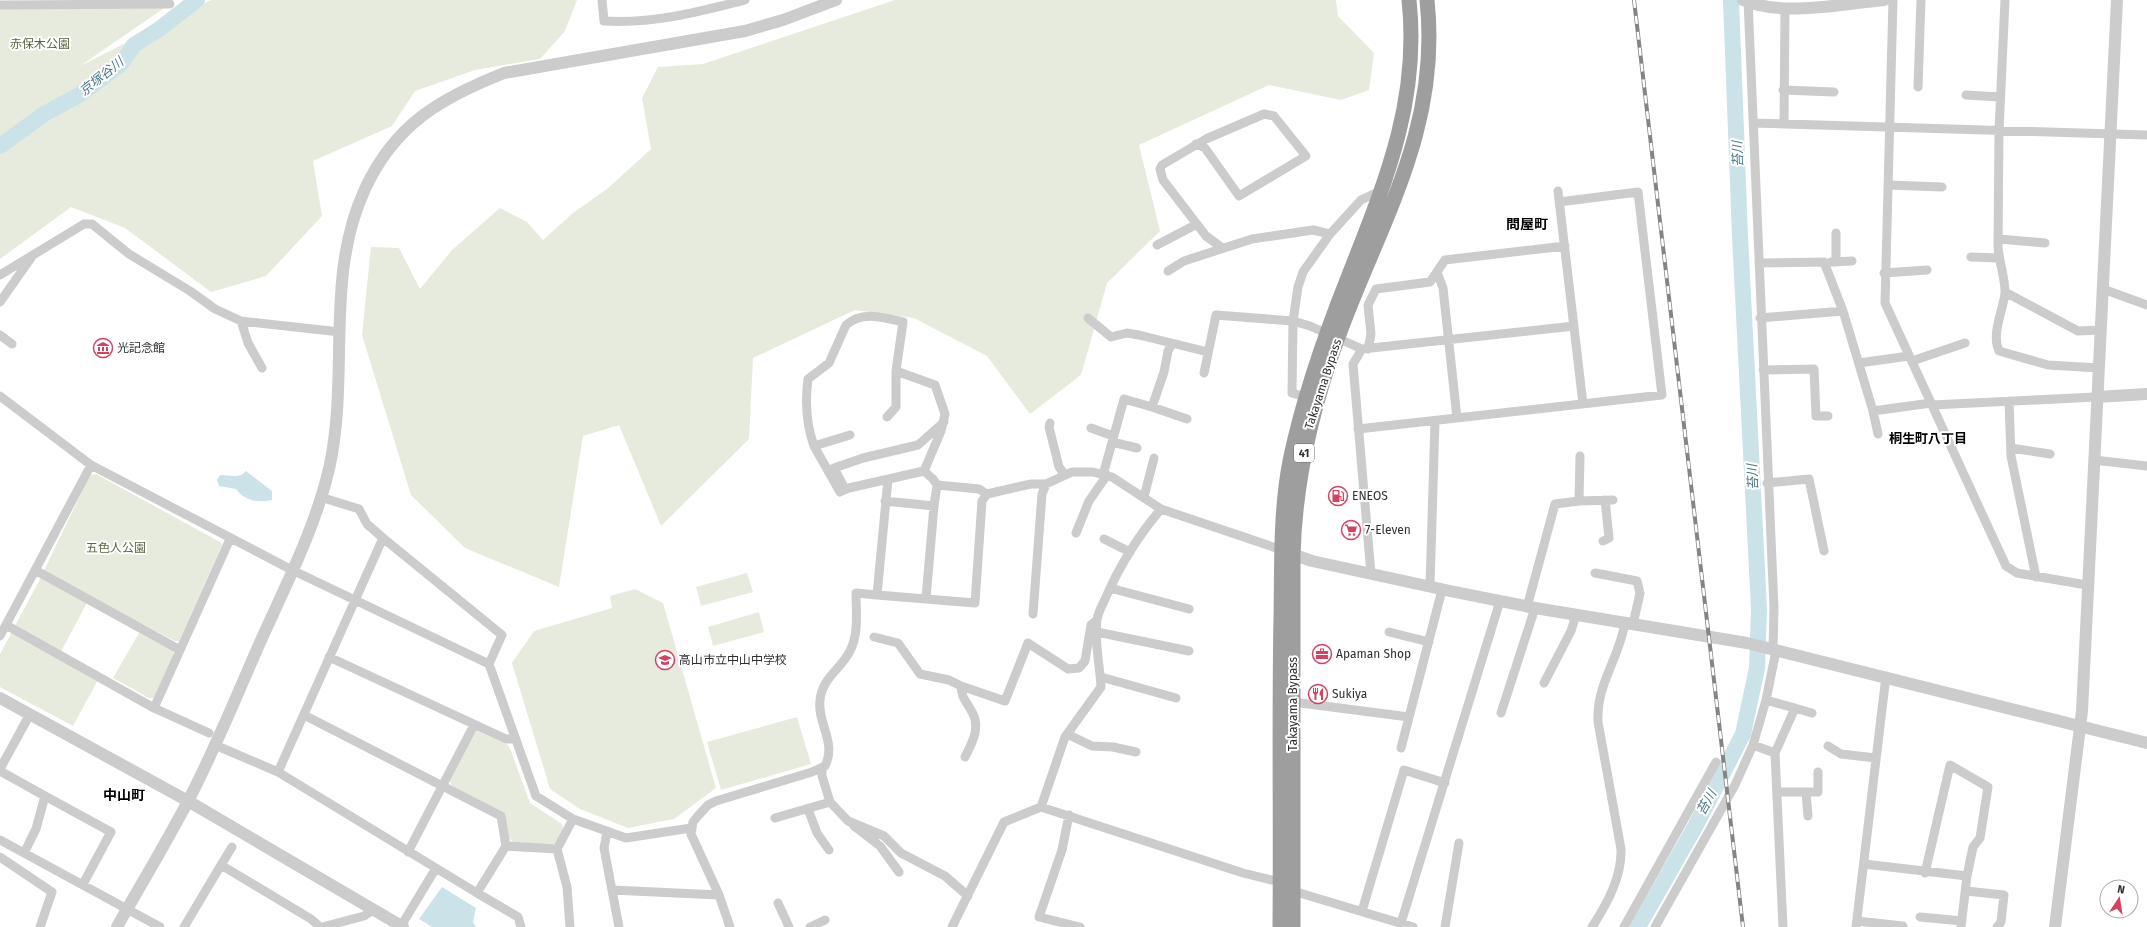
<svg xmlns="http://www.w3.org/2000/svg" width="2147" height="927" font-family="'Fira Sans','Noto Sans JP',sans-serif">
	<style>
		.green { fill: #e7ebde }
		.water { fill: #cce2e9 }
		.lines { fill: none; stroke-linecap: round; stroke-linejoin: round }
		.river { stroke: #cce2e9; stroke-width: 16 }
		.minor { stroke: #ccc; stroke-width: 9 }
		.tertiary { stroke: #ccc; stroke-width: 12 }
		.trunk { stroke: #9e9e9e; stroke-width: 15 }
		.rail-casing { stroke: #848484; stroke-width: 4 }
		.rail { stroke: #fff; stroke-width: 2.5; stroke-dasharray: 8; stroke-linecap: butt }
		.labels { text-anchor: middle; stroke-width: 4; stroke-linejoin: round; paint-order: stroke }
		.shield { fill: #fff; stroke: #6d6d6d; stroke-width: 1 }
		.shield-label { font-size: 11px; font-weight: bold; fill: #2f2f2f }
		.park-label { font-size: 12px; fill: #586740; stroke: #fff }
		.poi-label { font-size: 12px; fill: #2f2f2f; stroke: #fff; text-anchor: start }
		.street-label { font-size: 12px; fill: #2f2f2f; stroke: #fff }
		.water-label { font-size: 13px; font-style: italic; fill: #44788a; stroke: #fff }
		.neighbourhood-label { font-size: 13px; font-weight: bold; fill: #000; stroke: #fff }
		.quarter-label { font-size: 14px; font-weight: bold; fill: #000; stroke: #fff }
	</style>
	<rect width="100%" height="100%" fill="#fff"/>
	<path class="green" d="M211,0H577L565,31L540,59L475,70L415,91L392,126L313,161L322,216L266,276L211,292L125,228L71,207L0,259V5L170,4L80,66Z
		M895,0H1336L1338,16L1374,53L1369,90L1341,100L1269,85L1139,145L1160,231L1107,283L1081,375L1030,414L987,356L914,318L855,310L753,358L749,439L661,526L619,425L583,436L559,587L465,548L411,495L362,335L371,247L399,248L420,289L452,250L500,208L527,222L543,240L573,213L607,189L651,149L642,98L658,67L703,64Z
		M96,474L220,542L222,545L179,641H175L90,597L58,657L98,680L73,726L0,687V654L38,583L90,475Z
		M747,573L753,592L701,606L696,587Z
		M635,589L663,603L716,788L674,819L628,828L580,809L550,789L512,663L534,631L612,608L610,596Z
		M759,612L764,632L713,646L708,627Z
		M139,633L173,651V655L154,698H149L113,678Z
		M797,717L811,764L721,790L707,742Z
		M478,731L508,745L511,751L530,803L562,824L563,828L556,843L551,845L513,842L509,838L504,813L452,786L450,781L475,732Z"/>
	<path class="water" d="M246,471L272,491V500C258,503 245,501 236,489L219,486L217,480L220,475C229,475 240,479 246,471Z
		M442,887L476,908L473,922L476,927H432L419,919Z"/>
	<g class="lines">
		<path class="river" d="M0,146L44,114L79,95L121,64L134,45L158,30L197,0
			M1638,927L1695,827L1743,734L1757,668L1759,609L1740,236L1731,0"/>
		<path class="minor" d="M602,0L604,21C652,24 698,12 745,0
			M1748,0L1774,608L1773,649
			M1893,0L1885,303L2006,566L2017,573L2087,585
			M2005,0L1999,131L1998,247C1999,261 2006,283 2005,293C2003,311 1991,334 1999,351L2048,365L2099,368
			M0,5L170,4
			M1918,87L1921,0
			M1783,90L1834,92
			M1966,95L2000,97
			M1753,123L2147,135
			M1784,124L1785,9
			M1196,144L1205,148L1239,196L1306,156L1274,116L1264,114L1206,139L1162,165L1160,169L1163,180L1206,236L1221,247
			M1888,185L1942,187
			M1558,191L1583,404
			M1999,239L2045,243
			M1157,245L1197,224
			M1971,257L1999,258
			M1831,262L1852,261
			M1836,262V233
			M1759,263L1824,262L1843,311L1873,411L1931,403
			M1168,271L1184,261L1252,239L1313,230L1330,234
			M1437,272L1443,288L1457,418
			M1884,273L1927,270
			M0,275L84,224H92L129,254L190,291L215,309L241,321L340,332
			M2103,289L2147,305
			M2005,292L2078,331L2101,330
			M0,302L31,258
			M1088,318L1111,337L1127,333L1139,335L1208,352
			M1760,318L1843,311
			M241,321L248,343L262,368
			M0,335L12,344
			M1362,349L1353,364L1371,574
			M1368,349L1371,334L1368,305L1376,289L1430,282L1445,260L1565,246
			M1912,361L1965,343
			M1859,363L1909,356
			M1763,370L1814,369L1816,416H1828
			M896,371L935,385L945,414L941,431L924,471
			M1204,373L1216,315L1293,321L1310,326L1362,349L1574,326
			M0,396L91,465L292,570L489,664
			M1306,397L1292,393L1293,321L1298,287L1303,272L1330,234L1361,200L1382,190
			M2009,401L2011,456L2036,577
			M1932,405L2096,397
			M1152,407L1187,419
			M1873,411L1878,434
			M1050,423L1049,427L1059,467L1065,475
			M1091,428L1113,436
			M1358,429L1662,395L1638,192L1559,202
			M850,435L814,446C806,424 805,402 808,379L829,363L846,325C863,310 884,318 903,322L896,371V407L887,417
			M1112,442L1137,448
			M814,446L840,492L849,488L924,471L933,479L937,485L979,489L987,494
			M2011,448L2050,454
			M2094,460L2147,466
			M1103,475L1124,399L1152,407L1164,372L1168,351L1172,344
			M888,479L877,595L975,603L982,501L987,494L1031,484H1046L1072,472H1093L1112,477L1161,509L1282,550
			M1767,483L1809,479L1824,551
			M845,489L834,468L863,458L918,445L944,422
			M1144,497L1154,458
			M327,499L359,509L367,524L383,538
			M885,501L934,506L937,485
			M1579,501L1613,500
			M1076,533L1089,501L1107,475
			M1104,539L1130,552
			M1603,541L1609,538L1605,500
			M35,570L180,650
			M1595,573L1637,581L1640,593L1633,624
			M1430,586L1435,421
			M1110,588L1189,609
			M926,598L934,506
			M1527,607L1555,504L1579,501L1580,456
			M1033,614L1042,494L1046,484
			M6,625L154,708L230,539
			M1097,632L1189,651
			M1389,632L1429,642
			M0,636L91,465
			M874,637L898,643L920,674L949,680L961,686
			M329,657L506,739H516
			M1101,677L1176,698
			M1544,683L1571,631L1576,615
			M1766,700L1812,713
			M1293,702L1409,717
			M154,708L209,733
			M1501,713L1535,608
			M304,715L501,816L506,846
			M1067,734L1092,746L1113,747L1136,752
			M1753,745L1775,753L1783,927
			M1828,746L1841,754L1876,758
			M222,748L278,772
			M1401,748L1442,590
			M1775,753L1795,708
			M965,757C972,743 981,727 972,712C966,700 962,700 961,686L1005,701L1028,643L1068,669L1079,668L1085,661L1091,625L1097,620
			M822,768V776L830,802L848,821L884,836L901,853L945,876L968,896
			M0,769L30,714
			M0,771L45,796L36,829L24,853
			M1777,792H1818V772
			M1806,793L1808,816
			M45,796L111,832L83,884
			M1041,807L1065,737L1101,687C1100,665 1094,642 1097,620C1098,612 1103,604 1106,597C1120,565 1138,536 1161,509
			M808,809L817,833L829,850
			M1069,815L1062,850L1039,917L1080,927
			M775,818L830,802
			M573,819L557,849L506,846L477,893L278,772L383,538L502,635L489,664L536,796L573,819L626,838L691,828
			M854,826L880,846L899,872
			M607,832L604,848L619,927
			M0,840L160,927
			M557,849L567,887L570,927
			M408,852L474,725
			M0,857L52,892L40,927
			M1864,864L1967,876
			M221,865L232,847
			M1925,873L1950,765L1988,787L1980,838L1973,847L1967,876L1961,927
			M612,890L719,895
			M1293,891L1413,927
			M1966,891L2004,895L2001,922L1997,927
			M477,893L518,917L521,927
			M778,903L789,927
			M1362,911L1404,770L1445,783
			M1920,917L1962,921
			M1857,921L1903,926
			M1401,923L1500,601
			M401,926L436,868
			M184,927L221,865L311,919L320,927
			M322,927L364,916L373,910
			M730,927L719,895L691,834L693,822L697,817L708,805L716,801L812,772L825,766C837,743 817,723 820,700C822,678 841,669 850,651C859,634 856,611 856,593L877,595
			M810,927L825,920
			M952,927L1004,822L1041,807L1243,873L1271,880H1280
			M1445,927L1459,843
			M1592,927C1607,904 1622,877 1621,849L1598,722C1596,683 1620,658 1625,622
			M1624,927L1716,762
			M1655,927L1735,785L1753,745L1766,700L1776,651
			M1856,927L1886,676"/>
		<path class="tertiary" d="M1743,0C1782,17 1842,4 1884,0
			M2096,397L2147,394
			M1286,552L1312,561L1450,591L1535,608L1747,643L2147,743
			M0,698L188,801L403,927
			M117,927C140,886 165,845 187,803C215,750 238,692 262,638C287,583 315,528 329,469C350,376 324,277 365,189C395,124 441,98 504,73L745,31L783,20L836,0
			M2055,927L2082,711L2117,0"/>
		<path class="trunk" d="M1280,927C1281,824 1279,721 1281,618C1282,566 1280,513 1290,461C1303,398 1325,335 1349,275C1385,183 1420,101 1409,0
			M1293,927V555C1295,479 1312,408 1338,337C1380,222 1441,129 1427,0"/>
		<defs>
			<path id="rail" d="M1634,0L1743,927"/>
		</defs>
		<use href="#rail" class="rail-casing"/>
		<use href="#rail" class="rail"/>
	</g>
	<defs>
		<symbol id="museum-ring" viewBox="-11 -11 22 22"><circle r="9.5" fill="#fff" stroke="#d54261" stroke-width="1.5"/><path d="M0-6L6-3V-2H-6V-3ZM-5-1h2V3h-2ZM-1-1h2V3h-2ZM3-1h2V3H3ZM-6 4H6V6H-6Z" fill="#d54261"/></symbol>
		<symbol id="fuel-ring" viewBox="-11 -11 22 22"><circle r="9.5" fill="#fff" stroke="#d54261" stroke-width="1.5"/><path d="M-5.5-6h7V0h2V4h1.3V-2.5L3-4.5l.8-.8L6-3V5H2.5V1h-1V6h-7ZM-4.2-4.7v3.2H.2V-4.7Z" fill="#d54261"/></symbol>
		<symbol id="supermarket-ring" viewBox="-11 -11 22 22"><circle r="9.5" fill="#fff" stroke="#d54261" stroke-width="1.5"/><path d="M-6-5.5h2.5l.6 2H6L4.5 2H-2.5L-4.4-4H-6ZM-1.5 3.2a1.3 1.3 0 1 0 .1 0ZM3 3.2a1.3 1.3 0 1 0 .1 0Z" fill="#d54261"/></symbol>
		<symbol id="office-ring" viewBox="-11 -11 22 22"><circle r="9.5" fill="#fff" stroke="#d54261" stroke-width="1.5"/><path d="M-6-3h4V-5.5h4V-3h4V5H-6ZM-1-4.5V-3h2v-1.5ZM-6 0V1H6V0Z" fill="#d54261"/></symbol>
		<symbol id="school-ring" viewBox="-11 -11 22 22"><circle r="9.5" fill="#fff" stroke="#d54261" stroke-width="1.5"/><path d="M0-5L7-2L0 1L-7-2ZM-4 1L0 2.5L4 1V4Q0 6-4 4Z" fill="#d54261"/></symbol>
		<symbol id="restaurant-ring" viewBox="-11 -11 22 22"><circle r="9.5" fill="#fff" stroke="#d54261" stroke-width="1.5"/><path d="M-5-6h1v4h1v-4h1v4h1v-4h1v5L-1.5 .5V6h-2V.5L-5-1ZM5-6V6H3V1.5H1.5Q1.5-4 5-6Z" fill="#d54261"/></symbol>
	</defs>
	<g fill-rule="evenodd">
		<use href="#museum-ring" x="92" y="337" width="22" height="22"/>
		<use href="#fuel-ring" x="1327" y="485" width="22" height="22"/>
		<use href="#supermarket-ring" x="1340" y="519" width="22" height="22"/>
		<use href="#office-ring" x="1311" y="643" width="22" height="22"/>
		<use href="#school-ring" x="654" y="649" width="22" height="22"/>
		<use href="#restaurant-ring" x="1307" y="683" width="22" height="22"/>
	</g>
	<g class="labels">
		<rect class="shield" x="1294" y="444" width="20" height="18" rx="3"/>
		<g class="shield-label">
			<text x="1304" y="457">41</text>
		</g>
		<g class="park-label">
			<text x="40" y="48">赤保木公園</text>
			<text x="116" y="552">五色人公園</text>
		</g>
		<g class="poi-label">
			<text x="117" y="352">光記念館</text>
			<text x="1352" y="500">ENEOS</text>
			<text x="1365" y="534">7-Eleven</text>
			<text x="1336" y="658">Apaman Shop</text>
			<text x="679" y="664">高山市立中山中学校</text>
			<text x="1332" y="698">Sukiya</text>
		</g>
		<g class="street-label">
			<text transform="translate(1323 384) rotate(-72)" y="4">Takayama Bypass</text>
			<text transform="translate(1293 704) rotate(-90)" y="4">Takayama Bypass</text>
		</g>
		<g class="water-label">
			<text transform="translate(101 76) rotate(-39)" y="5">京塚谷川</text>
			<text transform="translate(1737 154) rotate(-92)" y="5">苔川</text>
			<text transform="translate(1752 477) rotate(-93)" y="5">苔川</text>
			<text transform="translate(1706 802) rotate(-61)" y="5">苔川</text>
		</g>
		<g class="neighbourhood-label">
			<text x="1928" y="443">桐生町八丁目</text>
		</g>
		<g class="quarter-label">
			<text x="1527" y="229">問屋町</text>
			<text x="124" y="800">中山町</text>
		</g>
	</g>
	<g transform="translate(2119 899) rotate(12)"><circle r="19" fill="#ffffff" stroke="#acacac"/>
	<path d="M0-3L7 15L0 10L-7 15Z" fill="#d54261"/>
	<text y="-6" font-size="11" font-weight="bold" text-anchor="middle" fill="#2f2f2f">N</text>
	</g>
</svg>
